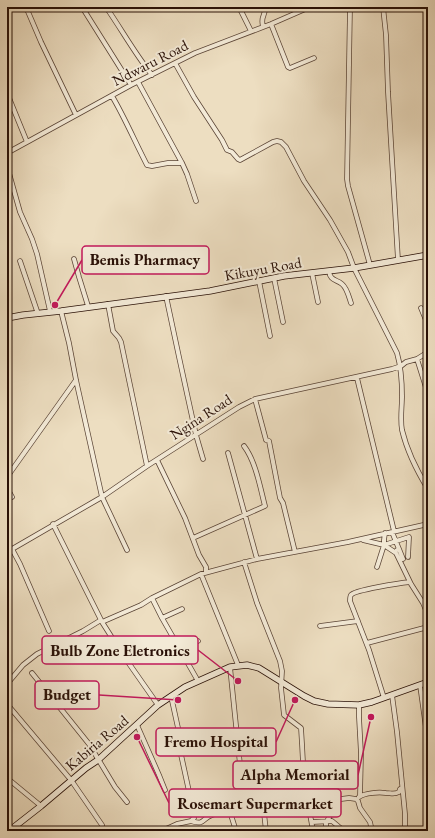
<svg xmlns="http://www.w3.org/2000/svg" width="435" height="838" font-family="'EB Garamond',serif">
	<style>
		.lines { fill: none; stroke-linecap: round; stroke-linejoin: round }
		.minor-casing { stroke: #5a4436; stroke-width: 5.5 }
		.secondary-casing { stroke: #291007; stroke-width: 7 }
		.minor { stroke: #f3ead7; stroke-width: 4 }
		.secondary { stroke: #f3ead7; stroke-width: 5.5 }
		.labels { text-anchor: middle; stroke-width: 4; stroke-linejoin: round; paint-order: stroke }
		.street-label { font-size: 15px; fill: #291007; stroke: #f3ead7 }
		.leader { fill: none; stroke: #c2185b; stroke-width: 1.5 }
		.callout-dot { fill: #c2185b; stroke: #f3ead7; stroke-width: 1.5 }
		.callout { fill: #f3ead7; stroke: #c2185b; stroke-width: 1.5 }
		.callout-label { font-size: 16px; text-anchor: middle; font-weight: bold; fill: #291007 }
	</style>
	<rect width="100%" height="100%" fill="#eddec1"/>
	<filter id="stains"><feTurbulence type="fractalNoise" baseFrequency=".005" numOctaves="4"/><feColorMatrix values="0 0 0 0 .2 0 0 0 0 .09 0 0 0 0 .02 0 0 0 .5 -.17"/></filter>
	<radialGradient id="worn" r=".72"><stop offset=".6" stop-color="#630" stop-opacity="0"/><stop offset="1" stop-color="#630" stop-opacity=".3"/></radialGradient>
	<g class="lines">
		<defs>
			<path id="minor" d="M26,7L41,42L76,115
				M82,7L131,85
				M106,7C122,30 135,54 152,75
				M239,7L251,31
				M350,7L347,179L348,186L370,265
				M383,7L386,35L388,92L398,260
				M271,24L288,67L290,68L314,58
				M263,26C260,16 266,16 265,7
				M7,41V44
				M175,63L194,97L222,140L227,150L232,152L238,159L240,160L273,142L277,141L281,142L286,147L304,181L330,220L348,252L354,268L397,353C401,367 402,381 402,396C402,407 400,419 402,430C407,451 417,471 428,489
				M138,82L182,163L187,174L196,201
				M7,93L27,142
				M112,96C125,118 135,142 147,165L152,166L168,163H182
				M7,153L131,85L195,53L271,24L310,7
				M7,166L20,212L32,239L37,254L50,311
				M74,259L79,277L88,306
				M20,261L37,311V313
				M329,271C330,281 336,279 342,284C347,288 349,297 351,303
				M312,273L318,302
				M274,278L283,322
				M259,281L270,336
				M166,296L179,357L196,435L203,459
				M108,304L113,331L119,338L121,342L147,466
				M421,308L428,325
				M61,311L69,343L76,380L102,497L127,550
				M417,359L428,394
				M357,378L394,531
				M255,399L266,440L269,441L280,498L283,503L295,552
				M228,453L257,559
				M157,460L185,518L199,555L206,567V572
				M7,477L76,380
				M7,488L12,497
				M53,524L102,622L123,655L158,705
				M392,532L399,549
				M385,533L384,540V545L396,553L411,584L423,603L428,615
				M193,538L265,506C260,487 256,462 244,446
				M363,540L384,545L409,537L408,557
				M12,549L20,564L49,631
				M397,550L399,549L403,559
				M7,552L102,497L147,466L239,407L255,399L392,369L401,366L406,362L417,359L428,352
				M244,562L257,603L280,661L282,671L281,688L284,715L301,728L302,744L304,781L301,785L283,791L271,793L270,795L267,808L264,813L266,831
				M377,567L384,545
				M201,574L238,665
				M152,598L162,618L198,681
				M162,618L182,609
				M102,622L141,605L152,598L201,574L257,559L348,542L428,524
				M320,626L358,621
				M367,643L428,627
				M180,649L198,641
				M230,667L242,784
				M32,673L89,744L115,787L127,802
				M7,684L23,665L37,654L83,631L101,620
				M420,685L428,742
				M392,695L397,732L405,814V831
				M171,696L180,737V750L190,796L191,810L194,818L191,821C205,826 202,818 212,815C216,813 224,813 229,813L231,815L236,831
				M384,698L369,650L350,601C350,599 350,596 351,595C354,590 401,583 410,582
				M7,704L71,780L102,825
				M359,705V717L361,754L360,796
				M137,725L159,775L165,790
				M7,778L41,806
				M304,781L313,831
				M306,790L323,789L325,799H341
				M359,797C365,793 378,792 386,793C391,793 394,795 399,792L400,789L402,788
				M229,813C234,810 242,809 248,811C254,812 258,815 264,813
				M312,822L332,821L344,831
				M158,831L166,829L177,824L191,821
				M326,831V823L338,801L341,799L349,798L356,799L358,801L360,808L370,822L372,831"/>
			<path id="secondary" d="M7,318L23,315L61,311L210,291L284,276L354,268L428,255
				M9,831L41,806L86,768L98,760L158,705L185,687L230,667L247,665L259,668L304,696L314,701L328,704L359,705L372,702L428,682"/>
		</defs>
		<use href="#minor" class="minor-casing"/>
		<use href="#secondary" class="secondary-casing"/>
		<use href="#minor" class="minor"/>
		<use href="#secondary" class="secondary"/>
	</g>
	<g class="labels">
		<g class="street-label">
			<text transform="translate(150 63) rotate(-27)" y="5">Ndwaru Road</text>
			<text transform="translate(263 269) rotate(-10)" y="5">Kikuyu Road</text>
			<text transform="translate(201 417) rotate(-33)" y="5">Ngina Road</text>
			<text transform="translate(97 743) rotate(-40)" y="5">Kabiria Road</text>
		</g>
	</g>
	<path class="leader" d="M55 305L82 260M238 681L198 650M178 700L99 695M295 700L276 742M371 717L358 775M137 737L169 803"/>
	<g class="callout-dot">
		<circle cx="55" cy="305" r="4"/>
		<circle cx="238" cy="681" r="4"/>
		<circle cx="178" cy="700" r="4"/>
		<circle cx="295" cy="700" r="4"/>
		<circle cx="371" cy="717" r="4"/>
		<circle cx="137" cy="737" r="4"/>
	</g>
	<g class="callout">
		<rect x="82" y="246" width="127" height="28" rx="4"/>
		<rect x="42" y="636" width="156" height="28" rx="4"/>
		<rect x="35" y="681" width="64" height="28" rx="4"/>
		<rect x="156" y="728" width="120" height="28" rx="4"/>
		<rect x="233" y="761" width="125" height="28" rx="4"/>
		<rect x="169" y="789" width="172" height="28" rx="4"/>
	</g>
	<g class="callout-label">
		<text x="145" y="265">Bemis Pharmacy</text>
		<text x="120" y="656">Bulb Zone Eletronics</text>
		<text x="67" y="700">Budget</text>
		<text x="216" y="747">Fremo Hospital</text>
		<text x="295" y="780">Alpha Memorial</text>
		<text x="255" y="809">Rosemart Supermarket</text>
	</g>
	<rect width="435" height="838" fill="none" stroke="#eddec1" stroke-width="24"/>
	<rect x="8" y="8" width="419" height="822" fill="none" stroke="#291007" stroke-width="2"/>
	<rect x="12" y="12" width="411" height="814" fill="none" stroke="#291007"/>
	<rect width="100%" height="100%" filter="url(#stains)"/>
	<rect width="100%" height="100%" fill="url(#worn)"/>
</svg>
